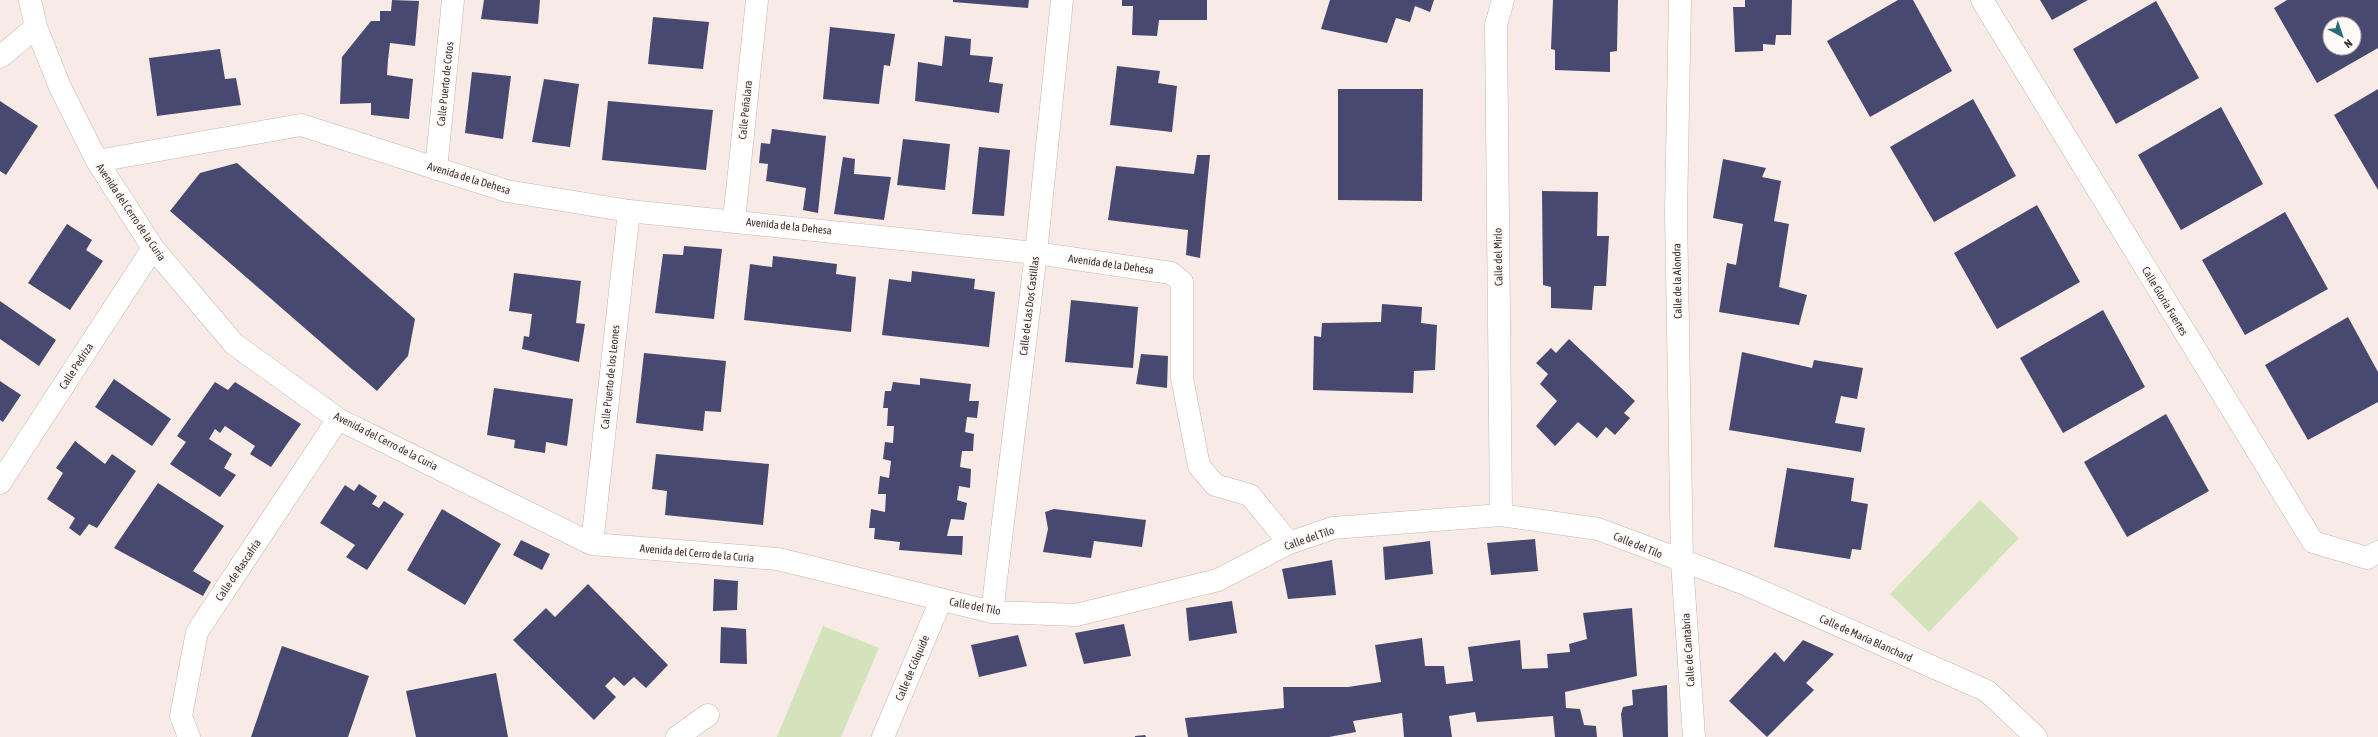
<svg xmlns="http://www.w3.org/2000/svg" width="2378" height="737" font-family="'Asap Condensed',sans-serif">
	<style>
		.pitch { fill: #d3e3bc }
		.building { fill: #484970; fill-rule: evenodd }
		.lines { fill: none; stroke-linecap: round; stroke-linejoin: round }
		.minor-casing { stroke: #c4b7b3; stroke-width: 23 }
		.minor { stroke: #fff; stroke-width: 22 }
		.labels { text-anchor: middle; stroke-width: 4; stroke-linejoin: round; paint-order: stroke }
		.street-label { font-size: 11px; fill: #36312f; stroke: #fff9f7 }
	</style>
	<rect width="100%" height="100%" fill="#f8eae5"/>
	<path class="pitch" d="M1980,500L2019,538L1929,632L1890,594Z
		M823,626L879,648L841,737H777Z"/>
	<path class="building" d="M392,0L419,1L415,46L390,43L388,60L387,75L413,79L409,119L371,115V103L340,104L342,57L371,21H380V11H391Z
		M484,0H540L538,24L481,19Z
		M953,0H1029L1028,8L953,2Z
		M1122,0H1207V20H1159L1157,36L1132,35L1133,6H1122Z
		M1330,0H1434L1430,12L1415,6L1410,22L1396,18L1387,43L1321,29Z
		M1553,0H1618L1617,51L1610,52V72L1555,70V50L1551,49Z
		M1745,0H1792L1791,35H1776L1775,45L1763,44V51L1735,52L1733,7H1745Z
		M1898,0H1913L1952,71L1870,117L1827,41Z
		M2040,0H2088L2052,20Z
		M2287,0H2378V48L2317,83L2274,8ZM2330,24H2354V48H2330Z
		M2156,1L2199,78L2116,124L2073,49Z
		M653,17L709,22L703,69L648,64Z
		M830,27L895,34L890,66L884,65L879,104L823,99Z
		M945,36L971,39L970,55L993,57L989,82L1003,84L999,113L915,101L918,62L942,66Z
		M220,49L225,79L236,78L241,105L157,116L149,58Z
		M1117,66L1160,71L1158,83L1177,86L1172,132L1110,125Z
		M472,72L511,76L503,139L465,133Z
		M544,79L579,84L570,147L532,142Z
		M1338,89H1423L1422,201L1338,200Z
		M2378,89V190L2334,115Z
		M1973,99L2016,176L1934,222L1890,147Z
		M0,101L38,126L6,175L0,171Z
		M608,101L713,110L706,170L602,160Z
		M2221,107L2263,184L2181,230L2138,155Z
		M772,129L826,136L818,213L803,210L806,188L766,181L768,164L759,163L761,143L770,144Z
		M903,139L950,144L945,190L897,185Z
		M979,147L1010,150L1004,216L972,214Z
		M1197,155H1210L1200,258L1186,255L1188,230L1108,220L1116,166L1194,174Z
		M843,157L855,159L854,174L891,177L884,220L834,214Z
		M1723,159L1766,168L1762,177L1781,181L1774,221L1789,224L1779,287L1807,295L1799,325L1719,312L1727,263L1736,265L1743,224L1713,218Z
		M237,163L415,319L408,356L377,391L170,211L200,173Z
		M1542,191L1598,192L1597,236H1609L1606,286H1594L1592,310L1551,308V287L1543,285Z
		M2037,205L2080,282L1997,329L1954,253Z
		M2285,212L2328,289L2245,335L2202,260Z
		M67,224L92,240L86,250L103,261L70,310L28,283Z
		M684,246L722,249L714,319L655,313L663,254L683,255Z
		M773,256L837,264L836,274L856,277L851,332L744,320L750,264L772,267Z
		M912,271L975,279L974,289L995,292L989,347L882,335L889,279L911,282Z
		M514,273L581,281L576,323L585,324L579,362L522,349L524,336L529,337L532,314L509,311Z
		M1071,300L1138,307L1133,368L1065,362Z
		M0,301L56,340L39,366L0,339Z
		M1382,304L1422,307L1421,323L1437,325L1435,370L1414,371L1413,393L1313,390L1314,336L1321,337L1322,323L1381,322Z
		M2103,310L2145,387L2063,433L2020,358Z
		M2348,317L2378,372V402L2308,440L2265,365Z
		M1569,339L1635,401L1624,413L1630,418L1615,435L1606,427L1597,438L1578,422L1555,446L1536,426L1557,401L1540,384L1548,374L1536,363L1551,348L1556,353Z
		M1742,352L1812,368L1814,360L1863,368L1857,399L1841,396L1835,423L1865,428L1861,452L1729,430Z
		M644,353L726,361L721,412L705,411L703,431L636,423Z
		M1141,354L1168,356L1167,388L1136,384Z
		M920,378L971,384L969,401H979L977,418L967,417L965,432L974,434L973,451H962L960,467L971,469L970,488L959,486L957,500L967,503L964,520L951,519L947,536H963L962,555L899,550L900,542L874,539L875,528H869L871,509L885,512L886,494H878L880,476L889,478L891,461L883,459L885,442L893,443L894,426H887L888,408H883L885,391H891L893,382L920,385Z
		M114,379L171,419L152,446L95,407Z
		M0,381L21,395L3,422L0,420Z
		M215,382L228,390L235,382L301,424L271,467L250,454L255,446L225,426L220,433L215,429L209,439L232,454L224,468L236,475L220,497L170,464L186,442L177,436Z
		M494,388L573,399L567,446L546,442L545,453L514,448L515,440L487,435Z
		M2166,414L2209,491L2127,537L2084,462Z
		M75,441L105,464L112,454L136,471L97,528L89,524L80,536L69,528L75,518L47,499L63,473L56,468Z
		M656,454L769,464L763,525L665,515L667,491L652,489Z
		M1787,468L1854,478L1851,501L1868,504L1861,550L1852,549L1850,559L1774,547Z
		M158,483L224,526L193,571L211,582L203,596L114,548Z
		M359,484L377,496L372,504L379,508L384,501L404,514L367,570L346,557L355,545L320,523L345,485L354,491Z
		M442,509L501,544L465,605L407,570Z
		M1054,509L1146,520L1142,547L1094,541L1091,558L1043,552L1048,529L1045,512Z
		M1535,539L1538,571L1491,575L1487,543Z
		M521,540L550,554L542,570L513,555Z
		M1430,541L1433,574L1385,580L1383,547Z
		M1332,560L1336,595L1288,599L1282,569Z
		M714,579L738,581L737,610L713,611Z
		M588,584L668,665L646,688L634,677L624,686L614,677L605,686L616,697L594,720L513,640L546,608L555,617Z
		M1232,601L1237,633L1189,641L1186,608Z
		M1632,608L1637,676L1565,692L1566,708L1580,709L1584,725L1596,726L1597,737H1555L1553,716L1477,722L1475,712L1449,716L1452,737H1404L1402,713L1353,721L1356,732L1329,737H1188L1185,718L1284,708L1283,687H1348L1381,682L1375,645L1422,638L1425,666H1444L1446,684L1473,681L1468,647L1520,640L1522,669L1548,668L1547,654L1570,652L1569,644L1587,639L1583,613Z
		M1124,624L1131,656L1084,664L1075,633Z
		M721,627L746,629L747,664L720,663Z
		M1018,635L1027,666L979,677L971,645Z
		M1803,640L1834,654L1806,683L1814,690L1767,737L1729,701L1775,652L1784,662Z
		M282,646L369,676L348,737H251Z
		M496,673L508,737H416L406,691Z
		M1667,685L1668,737H1623L1621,714L1623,707L1633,705L1632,690Z
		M1145,735L1146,737H1135V736Z"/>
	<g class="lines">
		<defs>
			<path id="minor" d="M30,0L36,27L60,87L97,161L153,248L234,344L338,419L592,544L778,559L992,612L1076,615L1218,580L1289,543L1333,528L1501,515L1598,529L1745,584L1987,691L2036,737
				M1680,0L1676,213L1682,562L1694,737
				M1982,0L2313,542L2367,558L2378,552
				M0,57L36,27
				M97,161L301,125L507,191L629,211L1036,253L1171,273L1182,282V378L1199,466L1215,485L1250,495L1289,543
				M436,169L453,0
				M734,220L757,0
				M0,483L153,248
				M1501,515L1496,25L1503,0
				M592,544L629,211
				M992,612L1036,253L1062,0
				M189,737L181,716L197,632L338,419
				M677,737L708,715
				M883,737L941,600"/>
		</defs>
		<use href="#minor" class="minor-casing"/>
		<use href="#minor" class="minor"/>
	</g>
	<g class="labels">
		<g class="street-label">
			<text transform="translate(445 84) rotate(-84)" y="4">Calle Puerto de Cotos</text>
			<text transform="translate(745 110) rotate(-84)" y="4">Calle Peñalara</text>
			<text transform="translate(469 178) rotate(17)" y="4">Avenida de la Dehesa</text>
			<text transform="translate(131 212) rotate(56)" y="4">Avenida del Cerro de la Curia</text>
			<text transform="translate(789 226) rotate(6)" y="4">Avenida de la Dehesa</text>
			<text transform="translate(1498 257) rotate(-91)" y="4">Calle del Mirlo</text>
			<text transform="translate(1111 264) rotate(8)" y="4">Avenida de la Dehesa</text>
			<text transform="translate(1677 281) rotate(-91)" y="4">Calle de la Alondra</text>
			<text transform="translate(2165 301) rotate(59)" y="4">Calle Gloria Fuertes</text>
			<text transform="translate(1029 306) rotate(-83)" y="4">Calle de Las Dos Castillas</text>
			<text transform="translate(76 366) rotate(-57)" y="4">Calle Pedriza</text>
			<text transform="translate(610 377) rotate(-84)" y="4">Calle Puerto de los Leones</text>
			<text transform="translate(386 441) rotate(27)" y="4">Avenida del Cerro de la Curia</text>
			<text transform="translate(1309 538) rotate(-19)" y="4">Calle del Tilo</text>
			<text transform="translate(1638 545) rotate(22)" y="4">Calle del Tilo</text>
			<text transform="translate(697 553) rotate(5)" y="4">Avenida del Cerro de la Curia</text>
			<text transform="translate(238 570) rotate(-56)" y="4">Calle de Rascafría</text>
			<text transform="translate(975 606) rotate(11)" y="4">Calle del Tilo</text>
			<text transform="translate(1866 638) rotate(24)" y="4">Calle de María Blanchard</text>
			<text transform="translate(1688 650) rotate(-94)" y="4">Calle de Cantabria</text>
			<text transform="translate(912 668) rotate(-67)" y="4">Calle de Cólquide</text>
		</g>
	</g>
	<g transform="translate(2342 36) rotate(140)"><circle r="19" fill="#fff9f7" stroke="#afa9a7"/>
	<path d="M0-3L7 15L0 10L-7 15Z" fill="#256e78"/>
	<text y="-6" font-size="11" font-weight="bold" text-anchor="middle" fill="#36312f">N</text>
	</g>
</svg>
